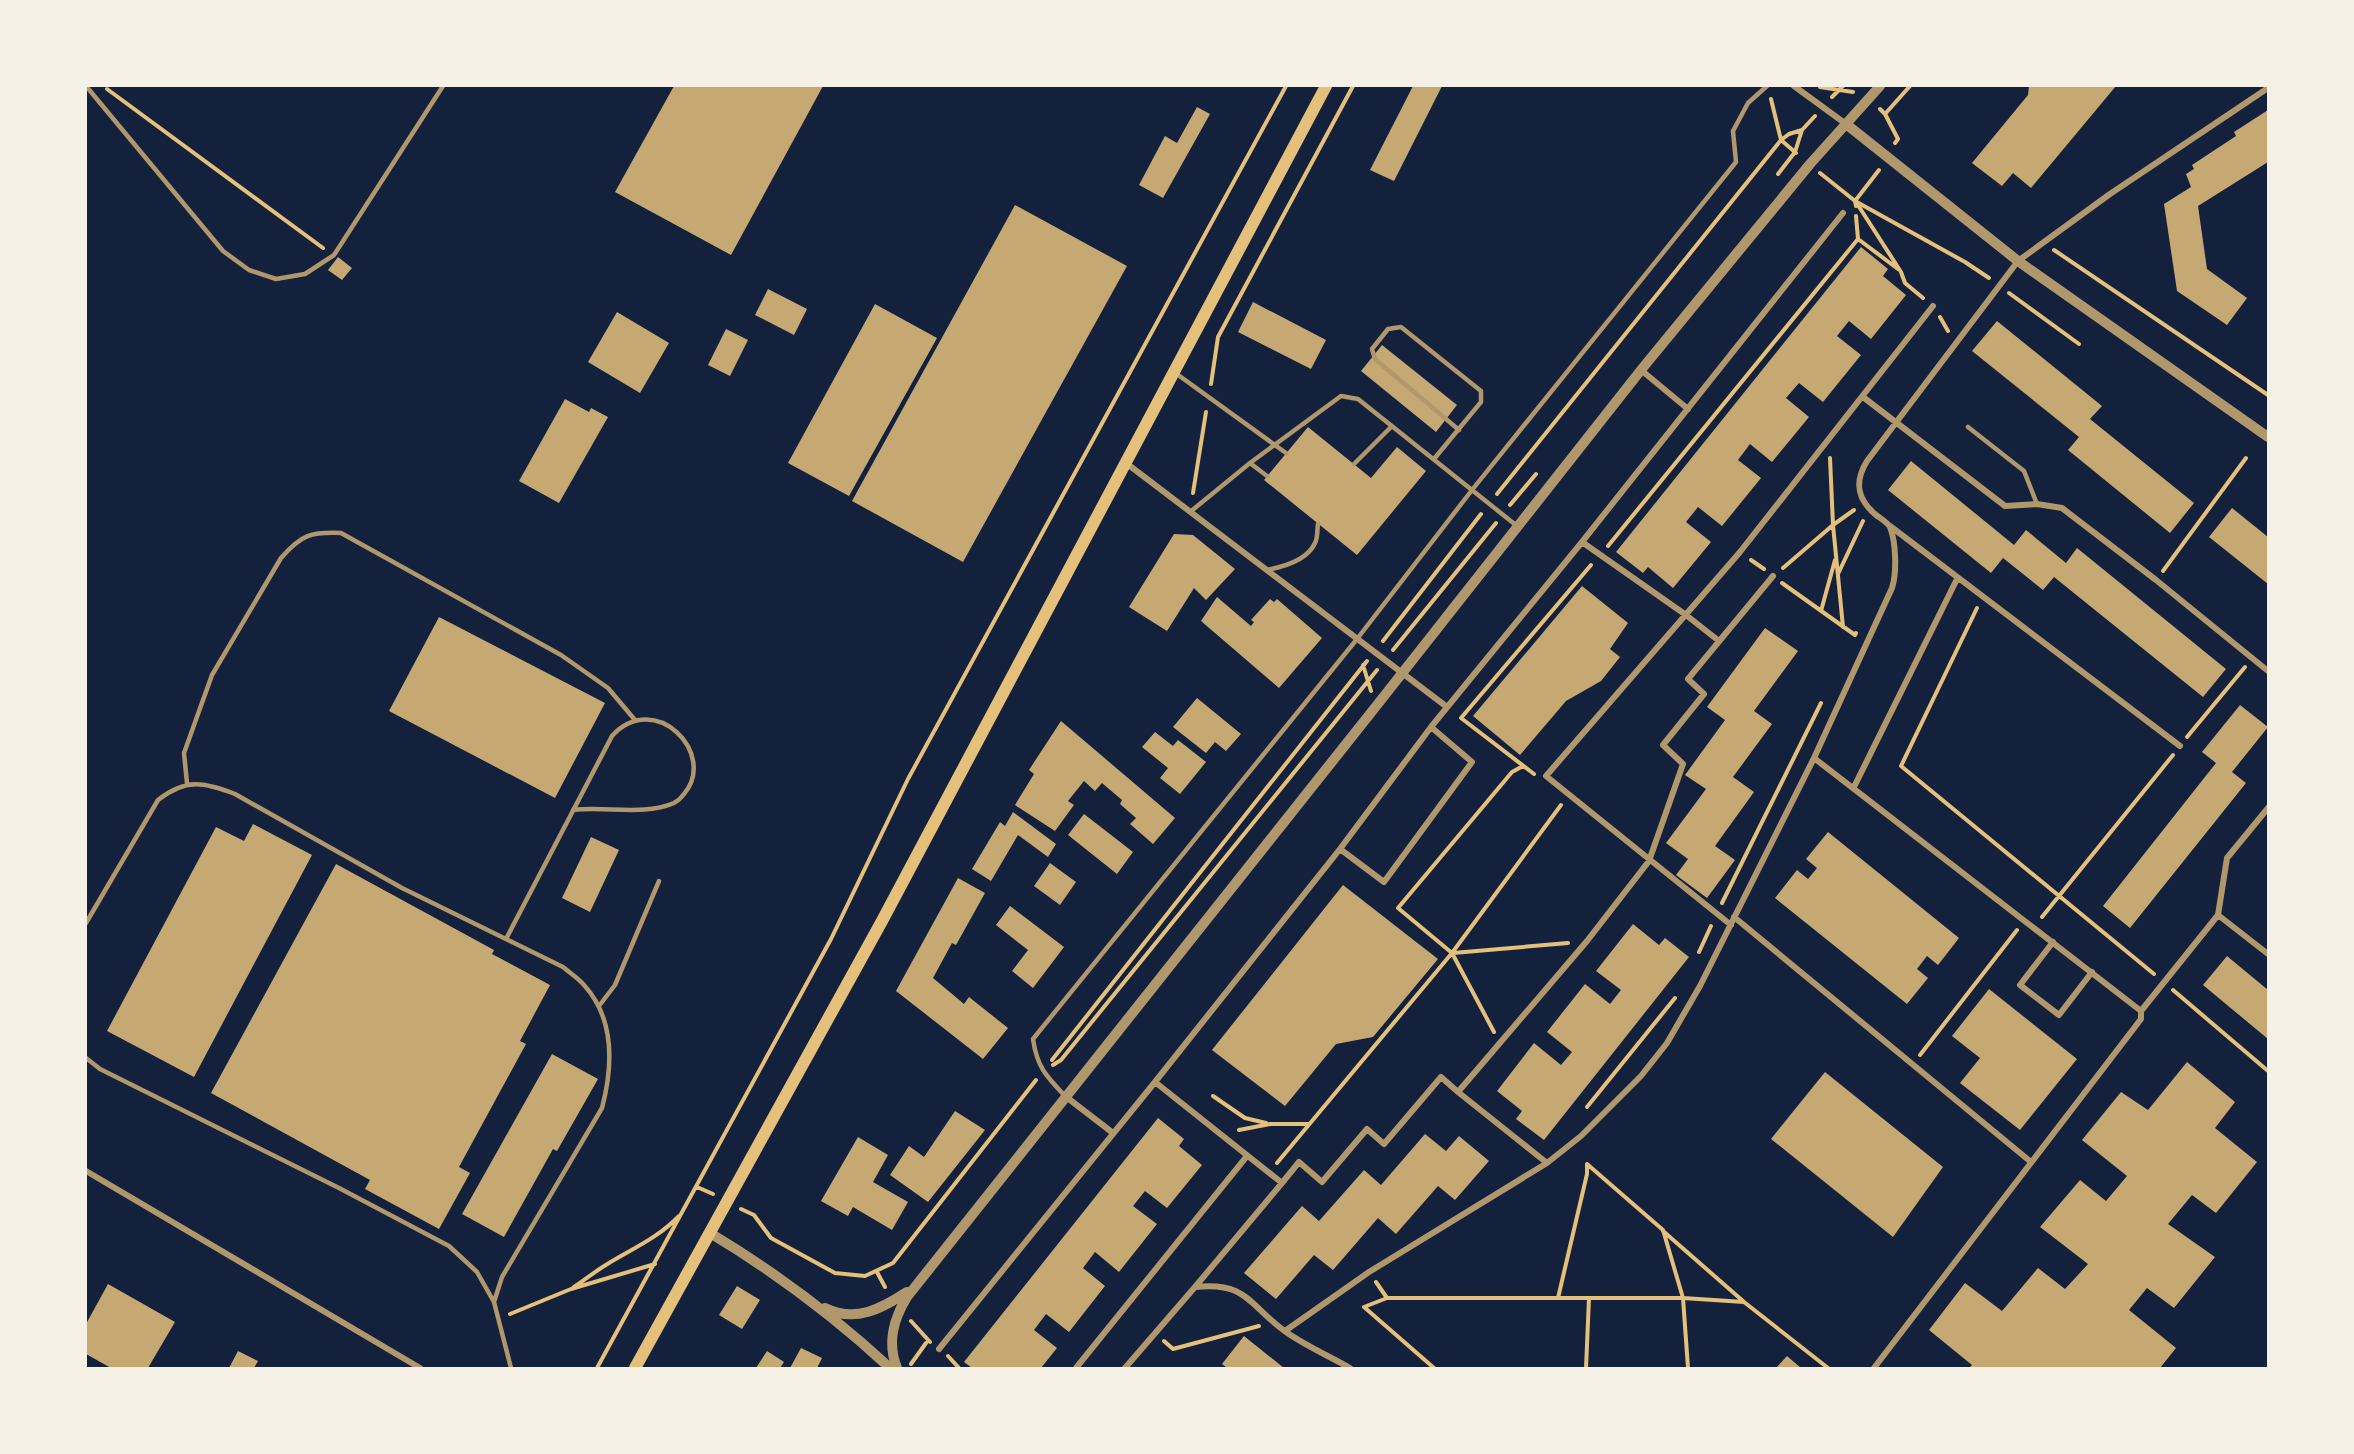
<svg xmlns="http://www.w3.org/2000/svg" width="2354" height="1454" font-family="Overpass,sans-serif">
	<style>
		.building { fill: #c6a872 }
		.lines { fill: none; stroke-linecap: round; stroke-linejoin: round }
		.path { stroke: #e5c07b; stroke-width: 4 }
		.service { stroke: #b1986c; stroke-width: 4.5 }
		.minor { stroke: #b1986c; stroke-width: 6 }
		.tertiary { stroke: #b1986c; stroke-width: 10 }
		.secondary { stroke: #e5c07b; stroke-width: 12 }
	</style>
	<rect width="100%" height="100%" fill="#14213d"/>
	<path class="building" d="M674,86H823L731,255L615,192Z
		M1413,86H1442L1394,181L1370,170Z
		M2029,86H2116L2031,188L2013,173L2002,186L1972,163L2028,95Z
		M1197,107L1210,114L1163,198L1139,185L1165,136L1177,143Z
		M2268,110V162L2198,206L2207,269L2247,298L2227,325L2177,291L2164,204L2191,187L2186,174L2194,169L2192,165L2236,136L2234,132Z
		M1015,205L1127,266L963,562L852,501Z
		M1861,247L1888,269L1883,276L1906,295L1871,339L1849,321L1837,336L1861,355L1823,402L1799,383L1786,398L1809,417L1772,462L1750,444L1738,460L1761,478L1722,526L1698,507L1686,522L1711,542L1673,588L1648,567L1643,573L1616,552Z
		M338,257L352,268L342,280L328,270Z
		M768,289L807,309L794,335L755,315Z
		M1253,302L1326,340L1311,369L1238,332Z
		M875,304L937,338L849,496L788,463Z
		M617,312L669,343L640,393L588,362Z
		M1997,321L2102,406L2090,419L2194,503L2170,533L2068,450L2079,437L1972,351Z
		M726,329L748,340L730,376L708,365Z
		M1382,345L1457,405L1436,432L1361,371Z
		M565,399L589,412L591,408L608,417L559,503L519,481Z
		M1308,427L1371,478L1397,447L1426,471L1357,555L1264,480Z
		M1911,461L2014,545L2026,530L2066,563L2077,548L2226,669L2203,697L2054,577L2043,590L2003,558L1991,573L1888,490Z
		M2232,508L2268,537V584L2209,537Z
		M1174,534L1193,535L1235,569L1206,600L1194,588L1167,631L1129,607Z
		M1582,586L1628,623L1610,649L1620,657L1601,681L1566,701L1520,755L1473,716Z
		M1217,597L1251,626L1254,622L1251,620L1270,599L1274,602L1277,599L1322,638L1279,688L1201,621Z
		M439,617L605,703L555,798L389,711Z
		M1765,628L1798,651L1754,711L1772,724L1733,777L1754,792L1715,846L1735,860L1707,898L1676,875L1688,859L1666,843L1706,789L1685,775L1725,720L1707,707Z
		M1197,698L1241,734L1226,751L1215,742L1206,753L1173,727Z
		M2240,705L2268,727L2232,772L2246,783L2130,928L2103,906L2216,763L2202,752Z
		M1061,721L1175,818L1153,844L1130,824L1136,818L1120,804L1122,800L1102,783L1095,791L1084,781L1068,801L1074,805L1055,831L1015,805L1034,774L1029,770Z
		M1155,732L1173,746L1178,740L1206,762L1180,794L1160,778L1168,768L1142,747Z
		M1013,812L1056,844L1048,857L1018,835L991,881L972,869L1000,822L1005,826Z
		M1084,814L1133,852L1117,874L1068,835Z
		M253,824L312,855L194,1077L107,1031L216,827L244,841Z
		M1828,832L1959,938L1938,965L1927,956L1917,969L1928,978L1907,1004L1775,898L1797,870L1808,879L1817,868L1806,859Z
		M591,837L619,850L590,912L562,898Z
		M1050,863L1076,882L1060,905L1034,886Z
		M336,864L494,950L492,954L550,985L520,1041L526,1044L459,1167L470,1173L439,1229L365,1189L370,1180L211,1093Z
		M958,878L985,893L956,945L952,943L933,978L964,1004L969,997L1008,1028L983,1059L896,991Z
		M1343,885L1438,959L1373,1037L1336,1044L1285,1106L1212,1050Z
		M1010,906L1064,947L1033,988L1012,971L1028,950L996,925Z
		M1633,924L1659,945L1665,938L1689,957L1544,1140L1516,1119L1522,1111L1497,1091L1534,1043L1561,1065L1572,1052L1547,1032L1585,984L1610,1004L1621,990L1596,971Z
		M2227,956L2268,990V1039L2203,985Z
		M1989,989L2077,1059L2020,1130L1960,1083L1980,1058L1952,1036Z
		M552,1054L598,1079L557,1151L553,1149L504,1237L462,1214Z
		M2187,1062L2235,1102L2215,1128L2257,1162L2216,1213L2192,1195L2168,1224L2215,1257L2174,1308L2147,1288L2129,1310L2176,1348L2160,1368H1969L1972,1365L1929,1330L1965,1283L2002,1311L2038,1268L2065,1289L2088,1264L2040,1227L2080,1180L2106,1201L2127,1176L2082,1140L2121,1092L2148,1110Z
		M1825,1072L1943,1167L1893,1237L1771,1139Z
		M955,1111L985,1130L928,1202L890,1175L909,1146L924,1157Z
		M1158,1118L1184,1139L1179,1146L1202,1165L1167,1208L1145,1191L1133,1206L1157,1224L1119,1272L1095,1252L1083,1268L1105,1286L1069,1332L1046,1314L1034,1330L1057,1348L1041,1368H972L964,1362Z
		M1425,1134L1446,1151L1459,1136L1489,1161L1455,1200L1438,1186L1396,1234L1378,1218L1333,1270L1314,1255L1276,1299L1244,1273L1302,1206L1319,1221L1364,1170L1381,1185Z
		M858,1137L888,1155L873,1182L908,1202L892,1230L853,1207L848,1216L821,1201Z
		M108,1284L175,1322L148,1368H111L86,1354V1324Z
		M737,1286L760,1300L742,1329L719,1315Z
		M1244,1336L1284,1368H1227L1222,1364Z
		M801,1348L822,1358L817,1368H790Z
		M238,1351L258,1361L254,1368H229Z
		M767,1351L784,1362L780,1368H756Z
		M1787,1356L1801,1368H1776Z"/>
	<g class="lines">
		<path class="path" d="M1820,87L1853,92
			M107,89L323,248
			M1832,97L1843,86
			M1771,99L1781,140L1796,153
			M1880,109L1885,114L1898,139L1895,143
			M1885,114L1910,86
			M1820,173L1855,201L1965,262L1989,278
			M1778,174L1795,152L1802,130L1815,116
			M1856,202L1901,272L1905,283L1923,298
			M1856,206L1855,201L1879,170
			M1858,239L1898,269
			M2054,250L2268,395
			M2009,293L2079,344
			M1940,317L1948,331
			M1211,384L1218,337L1353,86
			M1830,458L1833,525L1843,627
			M1193,493L1206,412
			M1497,494L1781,140L1789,134L1802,130
			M1510,505L1536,474
			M1608,546L1858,239L1856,216
			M1751,560L1764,569
			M1783,568L1833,525L1854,510
			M2163,571L2246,458
			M1838,574L1863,521
			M1782,583L1855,635L1856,633
			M1977,608L1901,766L2154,974
			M1821,611L1835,560
			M1383,641L1481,514
			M1393,650L1496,523
			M1363,665L1371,691
			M2187,737L2245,667
			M1534,774L1461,718L1591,565
			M1722,903L1821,703
			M2042,917L2173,755
			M1699,952L1711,926
			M1453,953L1568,943
			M2173,990L2268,1071
			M1494,1032L1452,953L1398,908L1512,772L1523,766
			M1920,1055L2017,930
			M1052,1060L1367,661
			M1053,1065L1061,1060L1377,670
			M1213,1096L1245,1118L1266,1123
			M1587,1107L1675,998
			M1239,1130L1270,1124H1308
			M1277,1163L1452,953L1561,805
			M1587,1164L1663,1230L1683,1298L1688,1368
			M697,1187L713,1194
			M741,1209L754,1215L771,1238L835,1273L865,1276L893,1263L1036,1080
			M1663,1231L1743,1301
			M877,1272L885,1287
			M1376,1282L1387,1298H1683L1744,1302L1828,1368
			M574,1287C586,1279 597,1270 609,1263C634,1248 659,1237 679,1216
			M1387,1298L1364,1307L1434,1368
			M1558,1298L1587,1174V1164
			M510,1314L571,1289L655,1264
			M911,1321L930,1342
			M1164,1341L1173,1349L1259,1326
			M948,1356L959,1368
			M911,1364L926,1343
			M597,1368L831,939L908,779L1286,86
			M1586,1368L1589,1298"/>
		<path class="service" d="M86,86L223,251L249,270L276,279L305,274L334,255L443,86
			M1174,372L1286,453
			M1968,427L2024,471L2037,504
			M1434,459L1481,402V391L1401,327L1388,329L1372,349L1375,359L1459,430
			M1250,463L1267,476
			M1354,464L1392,426
			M1190,512L1250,463L1341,396L1358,399L1517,526
			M1266,570C1283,567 1307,561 1315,543C1318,538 1317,529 1318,524
			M187,783L184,753L212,675L281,558C302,534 311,532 341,533L561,655L608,688L635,720
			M86,923L158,800C186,778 204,782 235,794L402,888L563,967C570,973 578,978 584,985C615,1019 613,1066 602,1108L502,1277L494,1302
			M506,939L612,736C655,689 718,754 684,794C681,798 678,801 674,803C644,816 605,806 573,810
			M599,1006L615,985L659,881
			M86,1058L100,1069L339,1188L449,1246L477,1272L494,1302L511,1368
			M1065,1096C1046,1076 1037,1067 1033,1039L1357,639L1472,490L1736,162L1733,131L1748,103L1767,86"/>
		<path class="minor" d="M1794,86L1846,124
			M1641,370L1688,409
			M1863,397L2005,506L2037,504L2062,508L2156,580L2268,671
			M1126,463L1447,707
			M1890,526L2180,746
			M1582,542L1686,615L1719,641
			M1814,758L2141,1011
			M1854,787L1957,579
			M1340,849L1384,882L1472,762L1431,727
			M2218,915L2227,858L2268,808
			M2218,915L2268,954
			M1734,917L2031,1162
			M1731,925L1546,776L1740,552L1933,306
			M2053,942L2020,985L2059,1015L2092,972
			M1155,1082L1282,1183L1195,1287
			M1458,1092L1547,1163
			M1065,1096L1113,1133
			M86,1171L420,1368
			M1282,1183L1299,1162L1322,1182L1367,1129L1384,1144L1441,1077L1458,1092L1587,941L1649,861L1683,764L1663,745L1704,694L1688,679L1773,576
			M1285,1331L1369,1272L1547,1163L1581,1136L1641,1076L1667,1043L1700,986L1814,758L1892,588C1897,573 1896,542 1890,527C1887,522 1880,518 1876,515C1857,499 1854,482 1867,461L2018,261L2110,194L2268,88
			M939,1349L1155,1082L1340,849L1431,727L1582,542L1843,213
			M1076,1368L1247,1156
			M1125,1368L1195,1287C1248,1281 1249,1306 1286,1332C1306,1346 1329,1356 1350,1368
			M1874,1368L2141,1019V1011L2218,915"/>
		<path class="tertiary" d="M1846,124L2018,261L2268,437
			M710,1233C775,1272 835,1317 890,1368
			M825,1308C855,1323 881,1309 907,1292
			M897,1368C887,1343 893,1320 907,1297L1381,700L1641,370L1810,164L1880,86"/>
		<path class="secondary" d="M635,1368L882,921L1326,86"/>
	</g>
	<rect width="2354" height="1454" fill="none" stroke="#f6f1e7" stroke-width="174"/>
</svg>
